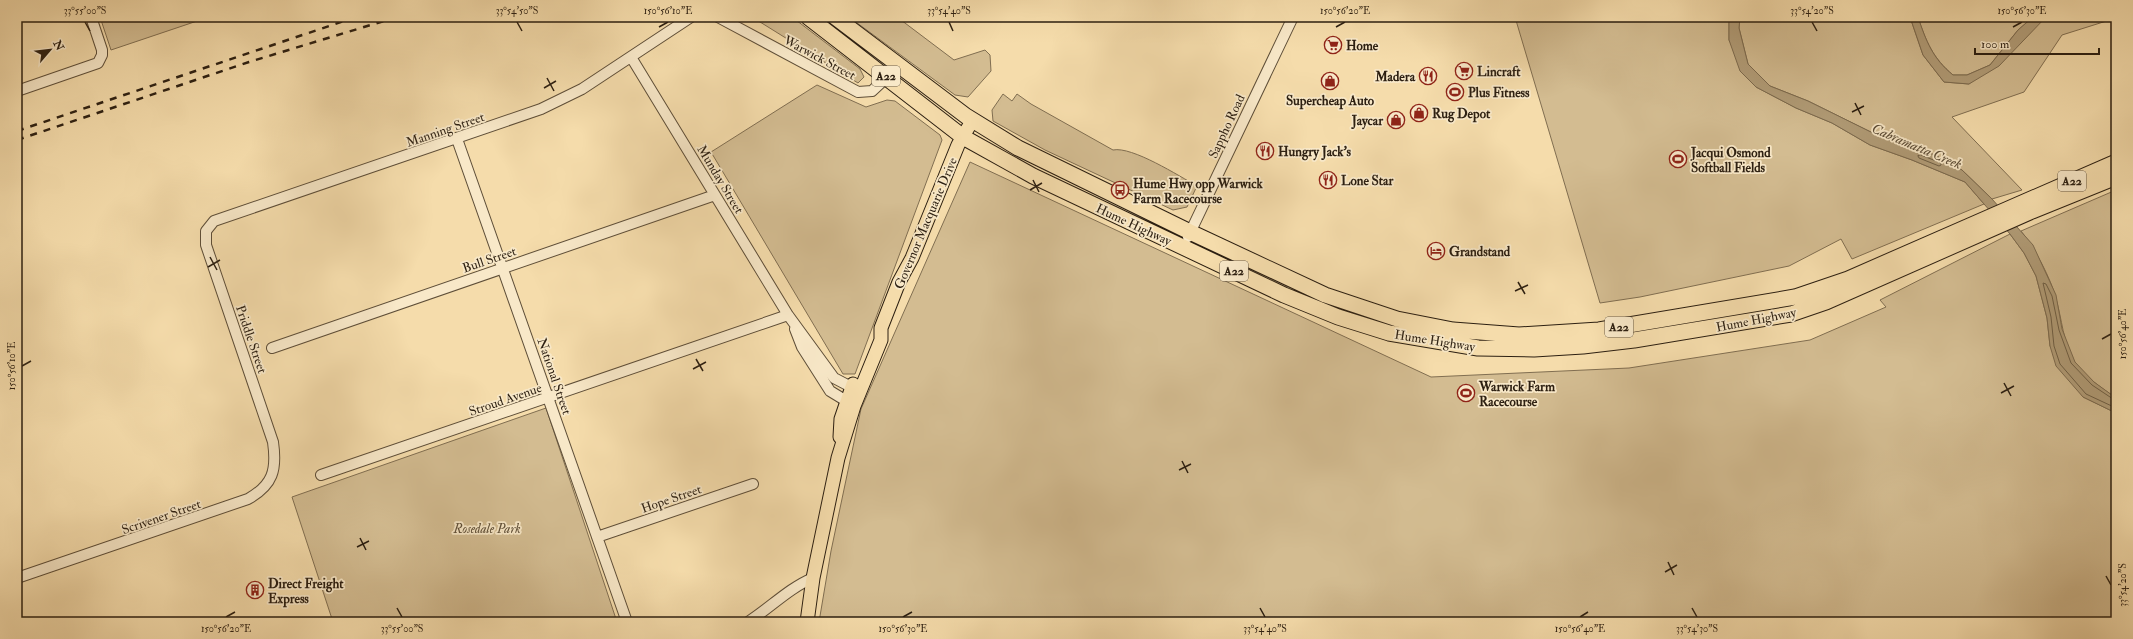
<svg xmlns="http://www.w3.org/2000/svg" width="2133" height="639" font-family="'IM FELL Double Pica',serif">
	<style>
		.green { fill: #d3bc91; stroke: #806e51 }
		.water { fill: #b19c77; stroke: #7c6a4e }
		.lines { fill: none; stroke-linecap: round; stroke-linejoin: round }
		.shore { stroke: #6e5e44; stroke-width: 1 }
		.minor-casing { stroke: #5e4e38; stroke-width: 12 }
		.major-casing { stroke: #2c1f11; stroke-width: 15 }
		.highway-casing { stroke: #2c1f11; stroke-width: 17 }
		.minor { stroke: #f8e8c8; stroke-width: 10 }
		.major { stroke: #f5dcab; stroke-width: 13 }
		.highway { stroke: #f5dcab; stroke-width: 15 }
		.rail { stroke: #2c1f11; stroke-width: 2.5; stroke-dasharray: 7 7; stroke-linecap: butt }
		.ticks { fill: none; stroke: #2c1f11; stroke-width: 1.5 }
		.labels { text-anchor: middle; stroke-width: 3.5; stroke-linejoin: round; paint-order: stroke }
		.shield { fill: #f8e8c8; stroke: #695b48; stroke-width: 1 }
		.shield-label { font-size: 12px; font-weight: bold; fill: #2c1f11 }
		.poi-label { font-size: 13px; font-weight: bold; fill: #2c1f11; stroke: #f8e8c8; text-anchor: start }
		.street-label { font-size: 13px; fill: #2c1f11; stroke: #f8e8c8 }
		.park-label { font-size: 13px; font-style: italic; fill: #5e4e37; stroke: #f8e8c8 }
		.water-label { font-size: 14px; font-style: italic; fill: #5b4b35; stroke: #f8e8c8 }
		.neatline { fill: none; stroke: #2c1f11; stroke-width: 1.5 }
		.ticks-label { font-size: 10px; text-anchor: middle; fill: #2c1f11 }
	</style>
	<rect width="100%" height="100%" fill="#f5dcab"/>
	<filter id="stains"><feTurbulence type="fractalNoise" baseFrequency=".005" numOctaves="4"/><feColorMatrix values="0 0 0 0 .2 0 0 0 0 .09 0 0 0 0 .02 0 0 0 .5 -.17"/></filter>
	<radialGradient id="worn" r=".72"><stop offset=".6" stop-color="#630" stop-opacity="0"/><stop offset="1" stop-color="#630" stop-opacity=".3"/></radialGradient>
	<path class="green" d="M100,17H209L111,50Z
		M752,17H792L860,69L864,77L858,83Z
		M849,17H897L954,60L985,50L990,55L991,71L968,97L955,95Z
		M1515,17H1729V40L1756,87L1796,108L1832,123L1870,145L1912,160L1965,182L1984,204L1852,259L1841,239L1789,266L1640,297L1600,303Z
		M1740,17H1910L1923,55L1944,82L1969,84L2046,17L2116,18L2062,35L2024,92L1952,117L2022,190L1992,199L1962,170L1935,155L1883,138L1808,101L1770,86L1748,64L1739,28Z
		M1918,17H2033L2018,30L1990,65L1967,75H1953C1933,58 1926,42 1918,17Z
		M817,85L866,107L887,100L895,101L940,135L942,140L855,374H843L711,152Z
		M1003,94L1012,101L1017,94L1031,104L1113,150C1132,146 1179,176 1197,186L1187,207L1173,210L1045,150L993,121L992,110Z
		M970,162L1431,377L1629,368L1810,340L1886,307L1880,300L2010,234L2024,253L2036,276L2047,318L2050,346L2083,397L2116,413V622H819L831,551L861,409Z
		M2116,190V398C2102,388 2083,376 2074,361C2063,342 2062,319 2056,299C2051,278 2034,247 2021,231Z
		M546,408L617,622H333L292,497Z"/>
	<path class="water" d="M1729,17H1740L1739,28L1748,64L1770,86L1808,101L1883,138L1935,155L1962,170L1992,199L2033,245L2056,295L2062,329L2075,362L2094,382L2116,398V413L2083,397L2056,366L2050,346L2047,318L2036,276L2024,253L2010,234L1965,182L1912,160L1870,145L1832,123L1796,108L1756,87L1740,71L1729,40Z
		M1910,17H1918C1926,41 1933,59 1953,75H1967L1990,65L2018,30L2033,17H2046L1999,66L1969,84L1944,82L1923,55Z"/>
	<g class="lines">
		<path class="shore" d="M1921,155L1941,163V165L1939,166L1919,158L1918,156Z
			M2116,401L2092,385L2071,363L2059,330L2052,296L2046,284L2043,283L2051,317L2054,346L2060,364L2086,394L2116,408"/>
		<defs>
			<path id="minor" d="M718,17L858,92L872,91L887,77
				M631,57L788,315L834,378L857,390
				M17,91L98,63L102,55V50L91,17
				M457,139L627,622
				M1188,237L1293,17
				M795,329L802,347L830,391L853,405
				M272,348L715,195
				M321,475L788,315
				M597,537L753,484
				M17,578L248,499C273,485 277,470 273,442L206,245V231L214,221L541,109L582,89L691,17
				M748,622C770,608 789,588 813,578"/>
			<path id="major" d="M840,437L841,419L853,384
				M807,622L813,578L838,458L854,406L881,340V328L899,282L912,258L958,145L972,121"/>
			<path id="highway" d="M808,17L963,137L1033,176L1284,295L1338,317L1389,333L1478,348L1534,349L1583,346L1634,340L1791,314L1826,302L2032,211L2116,177
				M835,17L966,116L1018,148L1190,232L1325,295L1397,319L1453,330L1519,335L1599,330L1795,297L1848,279L2116,162"/>
		</defs>
		<use href="#minor" class="minor-casing"/>
		<use href="#major" class="major-casing"/>
		<use href="#highway" class="highway-casing"/>
		<use href="#minor" class="minor"/>
		<use href="#major" class="major"/>
		<use href="#highway" class="highway"/>
		<path class="rail" d="M17,131L356,17
			M17,140L249,62L397,17"/>
	</g>
	<path class="ticks" d="M85,22L90,31M517,22L522,31M949,22L953,31M1812,22L1817,31M659,27L668,22M1336,27L1345,22M2013,27L2022,22M547,78L554,91M544,88L556,81M1855,103L1861,115M1852,112L1864,106M1033,180L1039,192M1030,190L1042,183M210,257L217,270M208,267L220,260M1518,282L1525,294M1515,291L1528,285M2102,339L2111,334M696,359L703,371M22,366L31,361M693,369L706,362M2004,383L2011,396M2001,393L2014,386M1182,461L1188,473M1179,470L1191,464M360,538L366,550M357,547L369,541M1668,562L1674,575M1665,572L1677,565M2106,576L2111,585M397,608L402,617M1260,608L1265,617M1692,608L1697,617M226,617L235,612M903,617L912,612M1580,617L1588,612"/>
	<defs>
		<symbol id="supermarket-ring" viewBox="-11 -11 22 22"><circle r="9.5" fill="#f8e8c8" stroke="#8f2418" stroke-width="1.5"/><path d="M-6-5.5h2.5l.6 2H6L4.5 2H-2.5L-4.4-4H-6ZM-1.5 3.2a1.3 1.3 0 1 0 .1 0ZM3 3.2a1.3 1.3 0 1 0 .1 0Z" fill="#8f2418"/></symbol>
		<symbol id="restaurant-ring" viewBox="-11 -11 22 22"><circle r="9.5" fill="#f8e8c8" stroke="#8f2418" stroke-width="1.5"/><path d="M-5-6h1v4h1v-4h1v4h1v-4h1v5L-1.5 .5V6h-2V.5L-5-1ZM5-6V6H3V1.5H1.5Q1.5-4 5-6Z" fill="#8f2418"/></symbol>
		<symbol id="shop-ring" viewBox="-11 -11 22 22"><circle r="9.5" fill="#f8e8c8" stroke="#8f2418" stroke-width="1.5"/><path d="M-5-2.5h2.3a2.7 3.5 0 0 1 5.4 0H5L5.5 6h-11ZM-1.5-2.5h3a1.5 2.3 0 0 0-3 0Z" fill="#8f2418"/></symbol>
		<symbol id="stadium-ring" viewBox="-11 -11 22 22"><circle r="9.5" fill="#f8e8c8" stroke="#8f2418" stroke-width="1.5"/><path d="M0-5a6.5 5 0 1 0 0 10a6.5 5 0 1 0 0-10ZM-3.5-1.8h7v3.6h-7Z" fill="#8f2418"/></symbol>
		<symbol id="bus-ring" viewBox="-11 -11 22 22"><circle r="9.5" fill="#f8e8c8" stroke="#8f2418" stroke-width="1.5"/><path d="M-5-6H5V4H4V6H2V4H-2V6H-4V4H-5ZM-3.5-4V0h7V-4ZM-3.5 1.2v1.5H-2V1.2ZM2 1.2v1.5H3.5V1.2Z" fill="#8f2418"/></symbol>
		<symbol id="hotel-ring" viewBox="-11 -11 22 22"><circle r="9.5" fill="#f8e8c8" stroke="#8f2418" stroke-width="1.5"/><path d="M-6-4.5h1.5V1H6V5H4.5V3h-9V5H-6ZM-4 0a1.8 1.8 0 1 1 3.6 0ZM.5 0V-2.5h3Q6-2.5 6 0Z" fill="#8f2418"/></symbol>
		<symbol id="building-ring" viewBox="-11 -11 22 22"><circle r="9.5" fill="#f8e8c8" stroke="#8f2418" stroke-width="1.5"/><path d="M-4-6H4V6H1V3H-1V6H-4ZM-2.5-4.3h1.7v1.8h-1.7ZM.8-4.3h1.7v1.8H.8ZM-2.5-1h1.7V.8h-1.7ZM.8-1h1.7V.8H.8Z" fill="#8f2418"/></symbol>
	</defs>
	<g fill-rule="evenodd">
		<use href="#supermarket-ring" x="1323" y="35" width="20" height="20"/>
		<use href="#supermarket-ring" x="1454" y="61" width="20" height="20"/>
		<use href="#restaurant-ring" x="1418" y="66" width="20" height="20"/>
		<use href="#shop-ring" x="1320" y="71" width="20" height="20"/>
		<use href="#stadium-ring" x="1445" y="82" width="20" height="20"/>
		<use href="#shop-ring" x="1409" y="103" width="20" height="20"/>
		<use href="#shop-ring" x="1386" y="110" width="20" height="20"/>
		<use href="#restaurant-ring" x="1255" y="141" width="20" height="20"/>
		<use href="#stadium-ring" x="1668" y="149" width="20" height="20"/>
		<use href="#restaurant-ring" x="1318" y="170" width="20" height="20"/>
		<use href="#bus-ring" x="1110" y="180" width="20" height="20"/>
		<use href="#hotel-ring" x="1426" y="241" width="20" height="20"/>
		<use href="#stadium-ring" x="1456" y="383" width="20" height="20"/>
		<use href="#building-ring" x="245" y="580" width="20" height="20"/>
	</g>
	<g class="labels">
		<g class="shield">
			<rect x="872" y="66" width="28" height="20" rx="3"/>
			<rect x="2058" y="171" width="28" height="20" rx="3"/>
			<rect x="1220" y="261" width="28" height="20" rx="3"/>
			<rect x="1605" y="317" width="28" height="20" rx="3"/>
		</g>
		<g class="shield-label">
			<text x="886" y="80">A22</text>
			<text x="2072" y="185">A22</text>
			<text x="1234" y="275">A22</text>
			<text x="1619" y="331">A22</text>
		</g>
		<g class="poi-label">
			<text x="1346" y="50">Home</text>
			<text x="1477" y="76">Lincraft</text>
			<text x="1415" y="81" text-anchor="end">Madera</text>
			<text x="1468" y="97">Plus Fitness</text>
			<text x="1330" y="105" text-anchor="middle">Supercheap Auto</text>
			<text x="1432" y="118">Rug Depot</text>
			<text x="1383" y="125" text-anchor="end">Jaycar</text>
			<text x="1278" y="156">Hungry Jack's</text>
			<text x="1691" y="157">Jacqui Osmond<tspan x="1691" dy="15">Softball Fields</tspan></text>
			<text x="1341" y="185">Lone Star</text>
			<text x="1133" y="188">Hume Hwy opp Warwick<tspan x="1133" dy="15">Farm Racecourse</tspan></text>
			<text x="1449" y="256">Grandstand</text>
			<text x="1479" y="391">Warwick Farm<tspan x="1479" dy="15">Racecourse</tspan></text>
			<text x="268" y="588">Direct Freight<tspan x="268" dy="15">Express</tspan></text>
		</g>
		<g class="street-label">
			<text transform="translate(820 57) rotate(28)" y="5">Warwick Street</text>
			<text transform="translate(1226 126) rotate(-65)" y="5">Sappho Road</text>
			<text transform="translate(445 129) rotate(-19)" y="5">Manning Street</text>
			<text transform="translate(721 179) rotate(59)" y="5">Munday Street</text>
			<text transform="translate(925 223) rotate(-67)" y="5">Governor Macquarie Drive</text>
			<text transform="translate(1134 224) rotate(25)" y="5">Hume Highway</text>
			<text transform="translate(489 259) rotate(-19)" y="5">Bull Street</text>
			<text transform="translate(1756 319) rotate(-11)" y="5">Hume Highway</text>
			<text transform="translate(252 339) rotate(71)" y="5">Priddle Street</text>
			<text transform="translate(1435 340) rotate(9)" y="5">Hume Highway</text>
			<text transform="translate(555 376) rotate(71)" y="5">National Street</text>
			<text transform="translate(505 399) rotate(-19)" y="5">Stroud Avenue</text>
			<text transform="translate(671 498) rotate(-19)" y="5">Hope Street</text>
			<text transform="translate(161 516) rotate(-19)" y="5">Scrivener Street</text>
		</g>
		<g class="park-label">
			<text x="487" y="533">Rosedale Park</text>
		</g>
		<g class="water-label">
			<text transform="translate(1917 146) rotate(23)" y="5">Cabramatta Creek</text>
		</g>
	</g>
	<rect width="2133" height="639" fill="none" stroke="#f5dcab" stroke-width="44"/>
	<g transform="translate(50 50) rotate(62)" stroke="#f8e8c8" stroke-width="3" paint-order="stroke">
	<path d="M0-3L7 15L0 10L-7 15Z" fill="#2c1f11"/>
	<text y="-6" font-size="11" font-weight="bold" text-anchor="middle" fill="#2c1f11">N</text>
	</g>
	<path d="M1975 48v6h124v-6" fill="none" stroke="#2c1f11" stroke-width="2"/>
	<text x="1981" y="48" font-size="12" fill="#2c1f11" stroke="#f8e8c8" stroke-width="3" paint-order="stroke">100 m</text>
	<rect x="22" y="22" width="2089" height="595" class="neatline"/>
	<g class="ticks-label">
		<text x="85" y="14">33°55'00"S</text>
		<text x="517" y="14">33°54'50"S</text>
		<text x="668" y="14">150°56'10"E</text>
		<text x="949" y="14">33°54'40"S</text>
		<text x="1345" y="14">150°56'20"E</text>
		<text x="1812" y="14">33°54'20"S</text>
		<text x="2022" y="14">150°56'30"E</text>
		<text transform="translate(2122 334) rotate(-90)" y="4">150°56'40"E</text>
		<text transform="translate(11 366) rotate(-90)" y="4">150°56'10"E</text>
		<text transform="translate(2122 585) rotate(-90)" y="4">33°54'20"S</text>
		<text x="226" y="632">150°56'20"E</text>
		<text x="402" y="632">33°55'00"S</text>
		<text x="903" y="632">150°56'30"E</text>
		<text x="1265" y="632">33°54'40"S</text>
		<text x="1580" y="632">150°56'40"E</text>
		<text x="1697" y="632">33°54'30"S</text>
	</g>
	<rect width="100%" height="100%" filter="url(#stains)"/>
	<rect width="100%" height="100%" fill="url(#worn)"/>
</svg>
